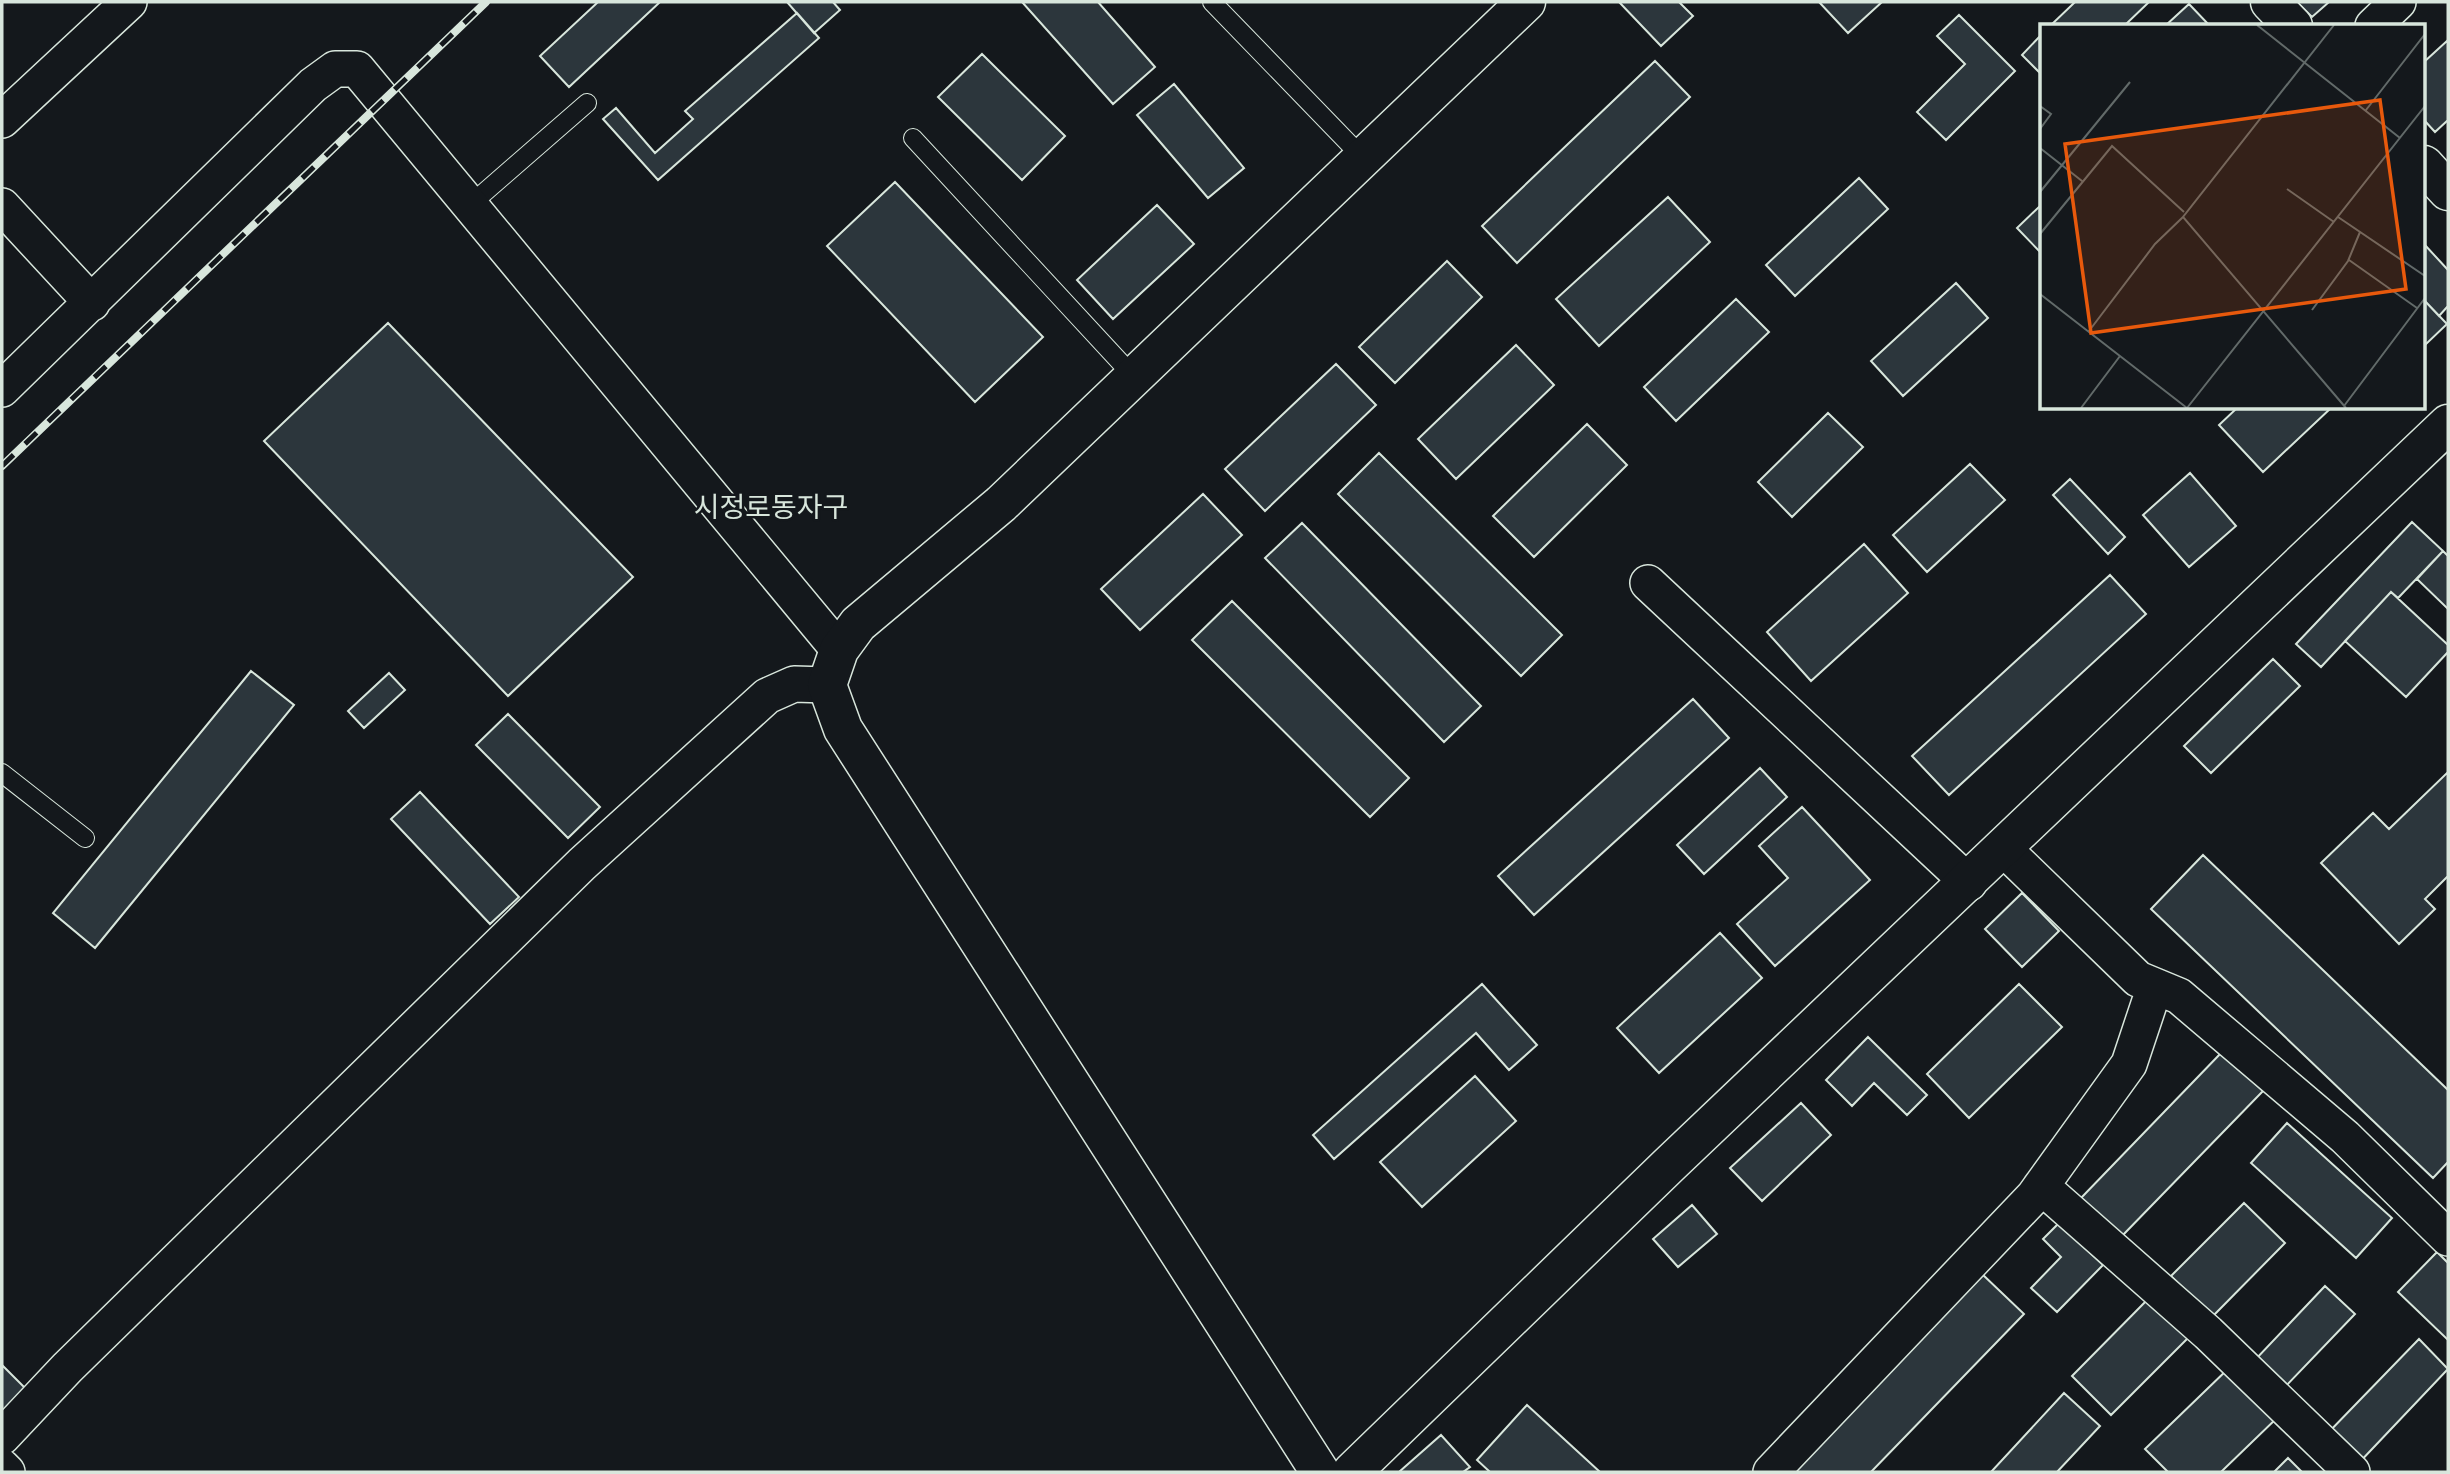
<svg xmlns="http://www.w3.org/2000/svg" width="2450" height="1474" font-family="Montserrat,'Noto Sans KR',sans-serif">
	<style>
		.building { fill: #2c363c; stroke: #d8e6dc; stroke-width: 2 }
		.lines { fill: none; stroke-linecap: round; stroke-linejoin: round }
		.service-casing { stroke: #d8e6dc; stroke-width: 20 }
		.minor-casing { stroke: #d8e6dc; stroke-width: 38 }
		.tertiary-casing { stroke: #d8e6dc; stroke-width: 41 }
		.service { stroke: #14181c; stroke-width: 18 }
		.minor { stroke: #14181c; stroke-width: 35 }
		.tertiary { stroke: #14181c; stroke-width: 38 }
		.rail-casing { stroke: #d8e6dc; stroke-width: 8 }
		.rail { stroke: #14181c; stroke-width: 5; stroke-dasharray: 16; stroke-linecap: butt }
		.labels { text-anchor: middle; stroke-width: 5; stroke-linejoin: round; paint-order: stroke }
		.quarter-label { font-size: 28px; fill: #d8e6dc; stroke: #14181c }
		.inset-road { fill: none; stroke: #626a69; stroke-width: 2 }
		.view { fill: #e8590c; fill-opacity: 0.15; stroke: #e8590c; stroke-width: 3.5 }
		.inset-edge { fill: none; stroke: #d8e6dc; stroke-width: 3.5 }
	</style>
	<rect width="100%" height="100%" fill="#14181c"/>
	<path class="building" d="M598,2H660L569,87L540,56Z
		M787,2H833L840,10L814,33Z
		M1022,2H1098L1155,67L1113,104Z
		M1619,2H1679L1693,16L1661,46Z
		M1819,2H1882L1848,33Z
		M2075,2H2149L2124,26H2050Z
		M2297,2H2329L2312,17Z
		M2189,4L2210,26H2165Z
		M797,13L819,38L658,180L603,119L616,108L655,153L693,119L685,111Z
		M1959,15L2015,71L1946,140L1917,112L1965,64L1937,36Z
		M2042,34V75L2022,55Z
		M2448,40V120L2435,132L2424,120V62Z
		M982,54L1065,136L1022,180L938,97Z
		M1655,61L1690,97L1517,263L1482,226Z
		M1174,84L1244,168L1208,198L1137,115Z
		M1859,178L1888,209L1795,296L1766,265Z
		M895,182L1043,337L975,402L827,246Z
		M1668,197L1710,242L1599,346L1556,299Z
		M2042,204V254L2017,228Z
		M1157,205L1194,244L1113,319L1077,280Z
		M2424,244L2448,270V306L2439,316L2424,300Z
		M1447,261L1482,297L1395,383L1359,347Z
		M1956,283L1988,318L1903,396L1871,361Z
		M1736,299L1769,332L1676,421L1644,387Z
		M2424,300L2447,324L2424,346Z
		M388,323L633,577L508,696L264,441Z
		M1516,345L1554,385L1456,479L1418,439Z
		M1336,364L1376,405L1265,511L1225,469Z
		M2237,408H2331L2263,472L2219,425Z
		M1828,413L1863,447L1792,517L1758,482Z
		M1587,424L1627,465L1534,557L1493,516Z
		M1379,453L1562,635L1521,676L1338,494Z
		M1970,464L2005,500L1927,572L1893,535Z
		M2190,473L2236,526L2189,567L2143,515Z
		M2070,479L2125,537L2108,554L2053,495Z
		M1203,494L1242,535L1140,630L1101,589Z
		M2412,522L2443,551L2398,598L2391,592L2321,667L2296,644Z
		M1302,523L1481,706L1444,742L1265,558Z
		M1864,544L1908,593L1811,681L1767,632Z
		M2443,551L2448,556V609L2417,579Z
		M2110,575L2146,614L1949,795L1912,756Z
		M2391,592L2448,645V652L2406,697L2345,641Z
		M1232,601L1409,778L1370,817L1192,640Z
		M2273,659L2300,686L2211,773L2184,746Z
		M251,671L294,705L95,948L53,913Z
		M389,673L405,690L364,728L348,711Z
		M1693,699L1729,738L1534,915L1498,876Z
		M508,714L600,807L568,838L476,745Z
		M1760,768L1787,797L1704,874L1677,845Z
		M2448,772V876L2425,899L2435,909L2399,944L2321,863L2373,813L2389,829Z
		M420,792L519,897L490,924L391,819Z
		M1802,807L1870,880L1775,966L1737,924L1788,878L1759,846Z
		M2203,855L2448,1090V1162L2433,1178L2151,909Z
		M2022,893L2059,931L2022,967L1985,929Z
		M1720,933L1762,978L1659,1073L1617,1028Z
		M1482,984L1537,1045L1509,1070L1476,1033L1334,1159L1313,1135Z
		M2019,984L2062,1027L1969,1118L1927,1074Z
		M1868,1037L1927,1095L1907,1115L1874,1083L1852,1106L1826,1080Z
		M2222,1052L2263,1091L2121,1237L2081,1198Z
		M1475,1076L1516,1121L1422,1207L1380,1162Z
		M1801,1103L1831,1135L1762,1201L1730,1168Z
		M2287,1123L2392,1218L2356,1258L2251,1163Z
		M2244,1203L2285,1243L2212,1317L2171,1276Z
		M1692,1205L1717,1234L1678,1267L1653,1239Z
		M2059,1223L2103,1265L2057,1312L2031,1288L2061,1257L2043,1239Z
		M2437,1252L2448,1263V1340L2398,1292Z
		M1981,1273L2024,1314L1871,1472H1790Z
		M2325,1286L2355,1314L2283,1389L2254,1361Z
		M2153,1294L2192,1334L2111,1415L2072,1376Z
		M2419,1339L2448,1369L2355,1467L2324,1437Z
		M2,1365L27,1390L2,1416Z
		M2231,1366L2279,1416L2221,1472H2168L2145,1449Z
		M2064,1393L2100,1426L2057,1472H1991Z
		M1527,1405L1600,1472H1490L1477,1460Z
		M1441,1435L1470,1467L1463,1472H1399Z
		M2288,1458L2302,1472H2274Z"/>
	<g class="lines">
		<defs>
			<path id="service" d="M1212,2L1364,159
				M913,138L1134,377
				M471,204L587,103
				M2,773L85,838"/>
			<path id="minor" d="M2373,26L2398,2
				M2,120L129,2
				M2,206L92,303
				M2,389L313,85L335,69H357L839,650
				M1648,583L1969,883
				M2004,849L2138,979L2179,996L2345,1137L2448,1238
				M2041,1186L2208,1333L2352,1472
				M2,1437L67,1368L582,864L767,696L794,684L827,685
				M2,1467L7,1472
				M1771,1472L2034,1196L2129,1064L2155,986"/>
			<path id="tertiary" d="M2270,2L2293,26
				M2424,165L2448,191
				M1320,1472L843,729L827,685L839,650L858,624L1001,504L1526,2
				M1352,1472L1669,1165L2448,424"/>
		</defs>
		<use href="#service" class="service-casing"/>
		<use href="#minor" class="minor-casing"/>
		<use href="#tertiary" class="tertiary-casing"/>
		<use href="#service" class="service"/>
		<use href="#minor" class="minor"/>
		<use href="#tertiary" class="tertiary"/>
		<defs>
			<path id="rail" d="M2,466L486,2"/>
		</defs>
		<use href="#rail" class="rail-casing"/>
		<use href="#rail" class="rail"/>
	</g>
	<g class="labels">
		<g class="quarter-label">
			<text x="771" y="517">시정로동자구</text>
		</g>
	</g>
	<g transform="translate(2040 24)">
		<rect width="385" height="385" fill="#14181c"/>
		<path class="inset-road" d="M217,1L360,114M294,1L143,193L306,384M0,82L11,90L0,105M326,86L385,10M0,124L42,157M247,165L294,198M0,168L90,58M298,193L385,252M0,210L72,122L144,188M309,236L377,284M0,270L147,384M272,286L308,237L320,208M49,307L115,220L143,193M304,382L385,274M41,384L80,332M147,384L385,82"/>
		<path class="view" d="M340,76L366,265L51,309L25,120Z"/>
		<rect width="385" height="385" class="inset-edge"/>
	</g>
	<rect width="2450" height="1474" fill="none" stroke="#d8e6dc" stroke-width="7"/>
</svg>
